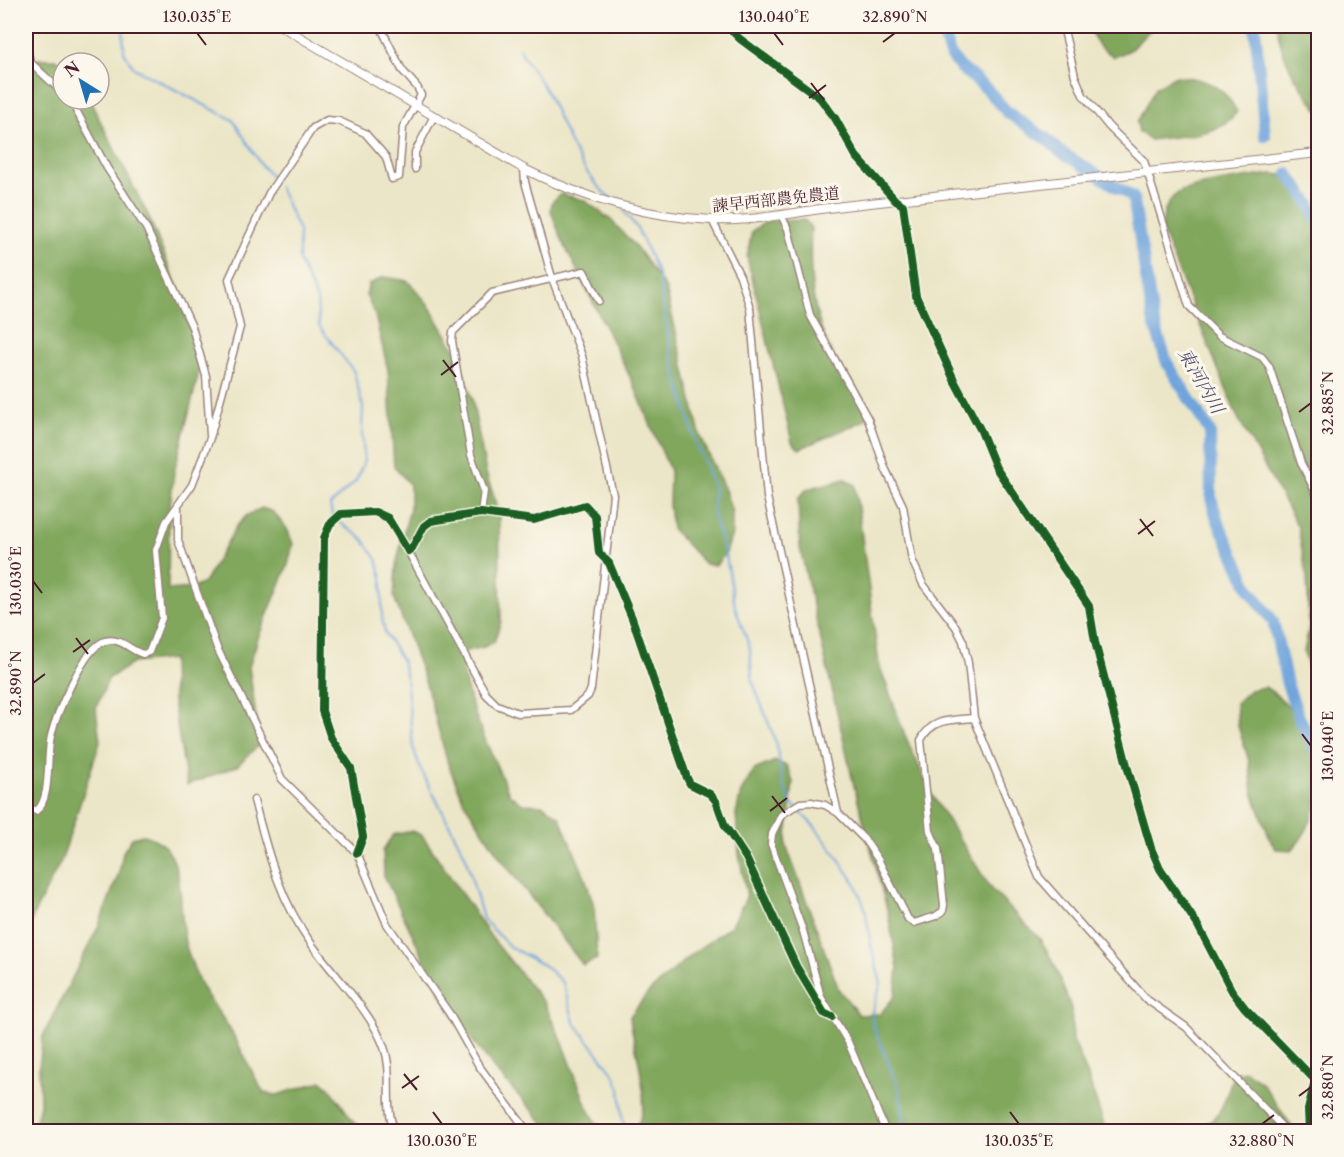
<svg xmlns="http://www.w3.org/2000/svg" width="1344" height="1157" font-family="'Libre Caslon Text','Noto Serif JP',serif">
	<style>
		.forest { fill: #81a75d; stroke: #666344; stroke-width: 1.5 }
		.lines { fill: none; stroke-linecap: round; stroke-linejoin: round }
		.stream { stroke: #70a4dc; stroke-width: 2 }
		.river { stroke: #70a4dc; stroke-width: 12 }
		.minor-casing { stroke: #9b827a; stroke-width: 9 }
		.tertiary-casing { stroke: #9b827a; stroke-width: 10 }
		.minor { stroke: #fff; stroke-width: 6 }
		.tertiary { stroke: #fff; stroke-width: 8 }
		.cycleway-casing { stroke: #fbf7ec; stroke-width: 11 }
		.cycleway { stroke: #1b5e20; stroke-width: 8 }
		.ticks { fill: none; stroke: #4a1f2b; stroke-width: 2 }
		.labels { text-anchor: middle; stroke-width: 6; stroke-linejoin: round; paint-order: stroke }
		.street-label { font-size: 16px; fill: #4a1f2b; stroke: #fbf7ec }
		.water-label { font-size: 18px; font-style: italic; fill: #595472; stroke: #fbf7ec }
		.neatline { fill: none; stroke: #4a1f2b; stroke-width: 2 }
		.ticks-label { font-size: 15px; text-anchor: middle; fill: #4a1f2b }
	</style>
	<rect width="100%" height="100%" fill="#fbf7ec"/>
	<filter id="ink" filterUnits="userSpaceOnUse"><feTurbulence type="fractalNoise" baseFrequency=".0167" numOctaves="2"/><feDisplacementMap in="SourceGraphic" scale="12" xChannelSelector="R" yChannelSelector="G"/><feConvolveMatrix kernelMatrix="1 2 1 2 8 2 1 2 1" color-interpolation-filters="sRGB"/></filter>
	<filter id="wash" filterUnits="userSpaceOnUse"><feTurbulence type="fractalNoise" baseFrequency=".008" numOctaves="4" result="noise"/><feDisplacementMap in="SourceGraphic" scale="24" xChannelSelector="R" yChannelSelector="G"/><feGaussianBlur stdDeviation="1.35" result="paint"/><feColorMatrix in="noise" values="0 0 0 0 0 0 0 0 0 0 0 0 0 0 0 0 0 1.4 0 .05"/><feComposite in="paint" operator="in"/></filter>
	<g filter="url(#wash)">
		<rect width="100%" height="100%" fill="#ece6c8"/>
		<path class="forest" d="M1087,26H1154L1130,50L1114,57L1100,47Z
			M1277,26H1318V110C1298,84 1281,60 1277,26Z
			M38,59H55L63,65V99H89L148,215L179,291L201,364L174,472L169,515L168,590L193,588L204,583L236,527L247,515L262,508L273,512L287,529L293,544L288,565L258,638L249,667L260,744L237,766L187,785L173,702L172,659L133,663L109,678L96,708L100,742L62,859L34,914L26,937V109L30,75Z
			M1176,76C1204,78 1224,85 1237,112C1217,138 1180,135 1150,140L1139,132L1137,122L1156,87Z
			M1272,174L1291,176L1318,208V698L1304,652L1309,627L1307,578L1298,527L1237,416L1162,231C1162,218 1165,202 1178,193C1191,184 1252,177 1272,174Z
			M561,194L584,200L611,220L637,248L666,289L700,435L725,490L732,512V534L726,553L716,565L705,564L672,529L669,506L670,471L633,383L561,238L551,211L552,202Z
			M805,220L811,228C809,273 811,315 833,356C844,375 864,394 869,416L861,422L799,449L792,442L747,257L752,231L767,221Z
			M384,277L408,281L428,304L456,351L472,398L486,473L499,513L501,622L494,642L484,647L462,652C459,689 494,760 510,795L523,804L543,805L559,816L585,877L594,906L597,959L583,965L501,859L464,802L448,764L426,684L394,597L396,565L410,508V485L394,466L388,370L375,315L366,295L369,284Z
			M845,479L855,485L879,664L904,733L932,795L991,889L1041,940L1055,966L1071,1008L1073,1040L1087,1074L1106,1131L630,1132C659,1113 632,1045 630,1016L648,993L693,953L732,925L747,896L739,855L736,814L741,792L754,770L775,761L787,766L793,782L786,845L839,990L859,1015L880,1014L895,996L898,968L888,913L853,782L800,548L798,499L807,489Z
			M1265,687C1320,721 1338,800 1292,850L1276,849L1271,842L1253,793L1249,761L1238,726L1236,703L1250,690Z
			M412,831L422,835L491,937L544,1003L565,1048L585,1102L597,1124L612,1131H551L495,1070L449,1010L384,876L383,850L393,835Z
			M143,835C190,845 177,907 185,942C188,954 193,966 197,977C204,995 219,1011 229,1028C242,1049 251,1072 264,1093L277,1095L322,1081L330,1088L360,1131H33L40,1105L39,1067L43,1036L99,925L119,873L123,852L132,838Z
			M1246,1071L1262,1083L1295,1131L1191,1132C1227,1117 1221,1104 1235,1073Z"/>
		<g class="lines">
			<path class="stream" d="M123,26L124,52L134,68L233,120L262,166L275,180
				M519,48C527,65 540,78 548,95C567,134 578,172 613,200
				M279,187L299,231V261L317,300L319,326L354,372L363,407L362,429L364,462L356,481L330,505L332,515
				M623,210L637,228L658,274L672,358L694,436L714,488L713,514L727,561L735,607L750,648L752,680L777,745L783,783L790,802L815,827L834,852L855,883L865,908L871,945L881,983L872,1012L873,1026L899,1089L906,1132
				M339,522L363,539L377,559L382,578V618L385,633L402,661L406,676L413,747L421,770L465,855L483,919L510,947L545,966L563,983L574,1022L614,1074L620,1089L623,1121L627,1132"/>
			<path class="river" d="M940,26L950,54L960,67L987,89L1007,112L1048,140L1059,151L1133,197L1153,319L1167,363L1210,432L1211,498L1217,519L1250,590L1273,621L1287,684L1299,717L1318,754
				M1255,26L1265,136
				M1288,174L1310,204L1318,221"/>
		</g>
	</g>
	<g filter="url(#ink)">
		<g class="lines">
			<defs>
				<path id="minor" d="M727,26L740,39L820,98L835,118L856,156L896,201L903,205L916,296L955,382L981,431L996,468L1089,606L1095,642L1129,773L1151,848L1160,869L1197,924L1232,991L1245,1008L1315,1080L1308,1110L1309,1132
					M1063,26L1075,76L1083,95L1109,127L1144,161L1189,306L1219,336L1262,357L1269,366L1301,463L1318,497
					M26,43L30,62L63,93
					M70,99L107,168L146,228L192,327L206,376L210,435
					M415,169V152L434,116
					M781,215L788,229L810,315L868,419L885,468L903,506L912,560L923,584L956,627L963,641L968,663L974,718L1039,877L1146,999L1186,1027L1287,1132
					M712,220L740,276L750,308L767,497L838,813
					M178,508V540L217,648L282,779L357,853L387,924L449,1013L479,1066L528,1132
					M481,513L484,491L471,455L452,341L453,332L492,293L584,271L599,301
					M408,551L486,694L497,705L518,713L571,710L588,696L591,689L613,495L582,356L553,281L525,182L524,169
					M254,800C268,854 280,901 313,946C335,977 371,1011 384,1047C394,1074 383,1104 395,1132
					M26,806L36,811C52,800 46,755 51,736C56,715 84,647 105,641C122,637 130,651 143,654L149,652L162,618L156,550L166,522L192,485L210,438L240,327L229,279L269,193L313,128L327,120L339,121L365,133L386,157L392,179L399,177L403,127L421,95L417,87L402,70L380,26
					M357,853L363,837L351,768L331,738L322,711L324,538L330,524L341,514L375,512L388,518L408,551L412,548L424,526L431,521L481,513L534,520L585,505L595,516L599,553L609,563L632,618L687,778L690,784L710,794L716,801L725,826L746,858L796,966L824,1013L832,1017
					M886,1132L848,1042L821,997L803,931L771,844L772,834L781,815L800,803L811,802L825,805L838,813L865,840L879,861L908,919L914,923L936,916L943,911L944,905L938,849L930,831L921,740C932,718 952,720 974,718"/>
				<path id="tertiary" d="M281,26L524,169C583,198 645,217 712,220C755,222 800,211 843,206L1318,153"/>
			</defs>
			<use href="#minor" class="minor-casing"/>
			<use href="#tertiary" class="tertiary-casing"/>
			<use href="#minor" class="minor"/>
			<use href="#tertiary" class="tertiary"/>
			<defs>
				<path id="cycleway" d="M727,26L740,39L820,98L835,118L856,156L896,201L903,205L916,296L955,382L981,431L996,468L1089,606L1095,642L1129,773L1151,848L1160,869L1197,924L1232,991L1245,1008L1315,1080L1308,1110L1309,1132
					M357,853L363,837L351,768L331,738L322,711L324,538L330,524L341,514L375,512L388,518L408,551L412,548L424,526L431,521L481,513L534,520L585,505L595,516L599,553L609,563L632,618L687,778L690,784L710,794L716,801L725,826L746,858L796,966L824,1013L832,1017"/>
			</defs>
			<use href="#cycleway" class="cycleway-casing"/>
			<use href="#cycleway" class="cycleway"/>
		</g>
	</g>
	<path class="ticks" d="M197,33L206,45M774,33L783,45M883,42L895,33M811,83L824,100M809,98L826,85M443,360L456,377M441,375L458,362M1299,412L1311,403M1140,519L1153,536M1138,534L1155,521M33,581L42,593M76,638L88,654M73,652L90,640M33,683L45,674M1302,734L1311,746M772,796L785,813M770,811L787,798M404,1074L417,1090M402,1088L419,1076M1299,1096L1311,1087M433,1112L442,1124M1010,1112L1019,1124M1262,1124L1274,1115"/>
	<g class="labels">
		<g class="street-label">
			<text transform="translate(776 199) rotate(-6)" y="6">諫早西部農免農道</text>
		</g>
		<g class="water-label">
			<text transform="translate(1201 381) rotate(60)" y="6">東河内川</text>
		</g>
	</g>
	<rect width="1344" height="1157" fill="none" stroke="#fbf7ec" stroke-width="66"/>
	<g transform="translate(81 81) rotate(323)"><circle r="28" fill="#fbf7ec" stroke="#b4a19f" stroke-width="1.5"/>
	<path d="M0-4.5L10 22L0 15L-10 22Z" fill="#1f6fb2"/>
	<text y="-9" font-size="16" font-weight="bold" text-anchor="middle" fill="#4a1f2b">N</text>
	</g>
	<rect x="33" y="33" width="1278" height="1091" class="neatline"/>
	<g class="ticks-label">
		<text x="197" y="22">130.035°E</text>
		<text x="774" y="22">130.040°E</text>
		<text x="895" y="22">32.890°N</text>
		<text transform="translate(1328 403) rotate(-90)" y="5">32.885°N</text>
		<text transform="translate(16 581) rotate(-90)" y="5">130.030°E</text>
		<text transform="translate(16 683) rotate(-90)" y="5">32.890°N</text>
		<text transform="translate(1328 746) rotate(-90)" y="5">130.040°E</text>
		<text transform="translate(1328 1087) rotate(-90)" y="5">32.880°N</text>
		<text x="442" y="1146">130.030°E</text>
		<text x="1019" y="1146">130.035°E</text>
		<text x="1262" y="1146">32.880°N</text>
	</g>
</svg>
